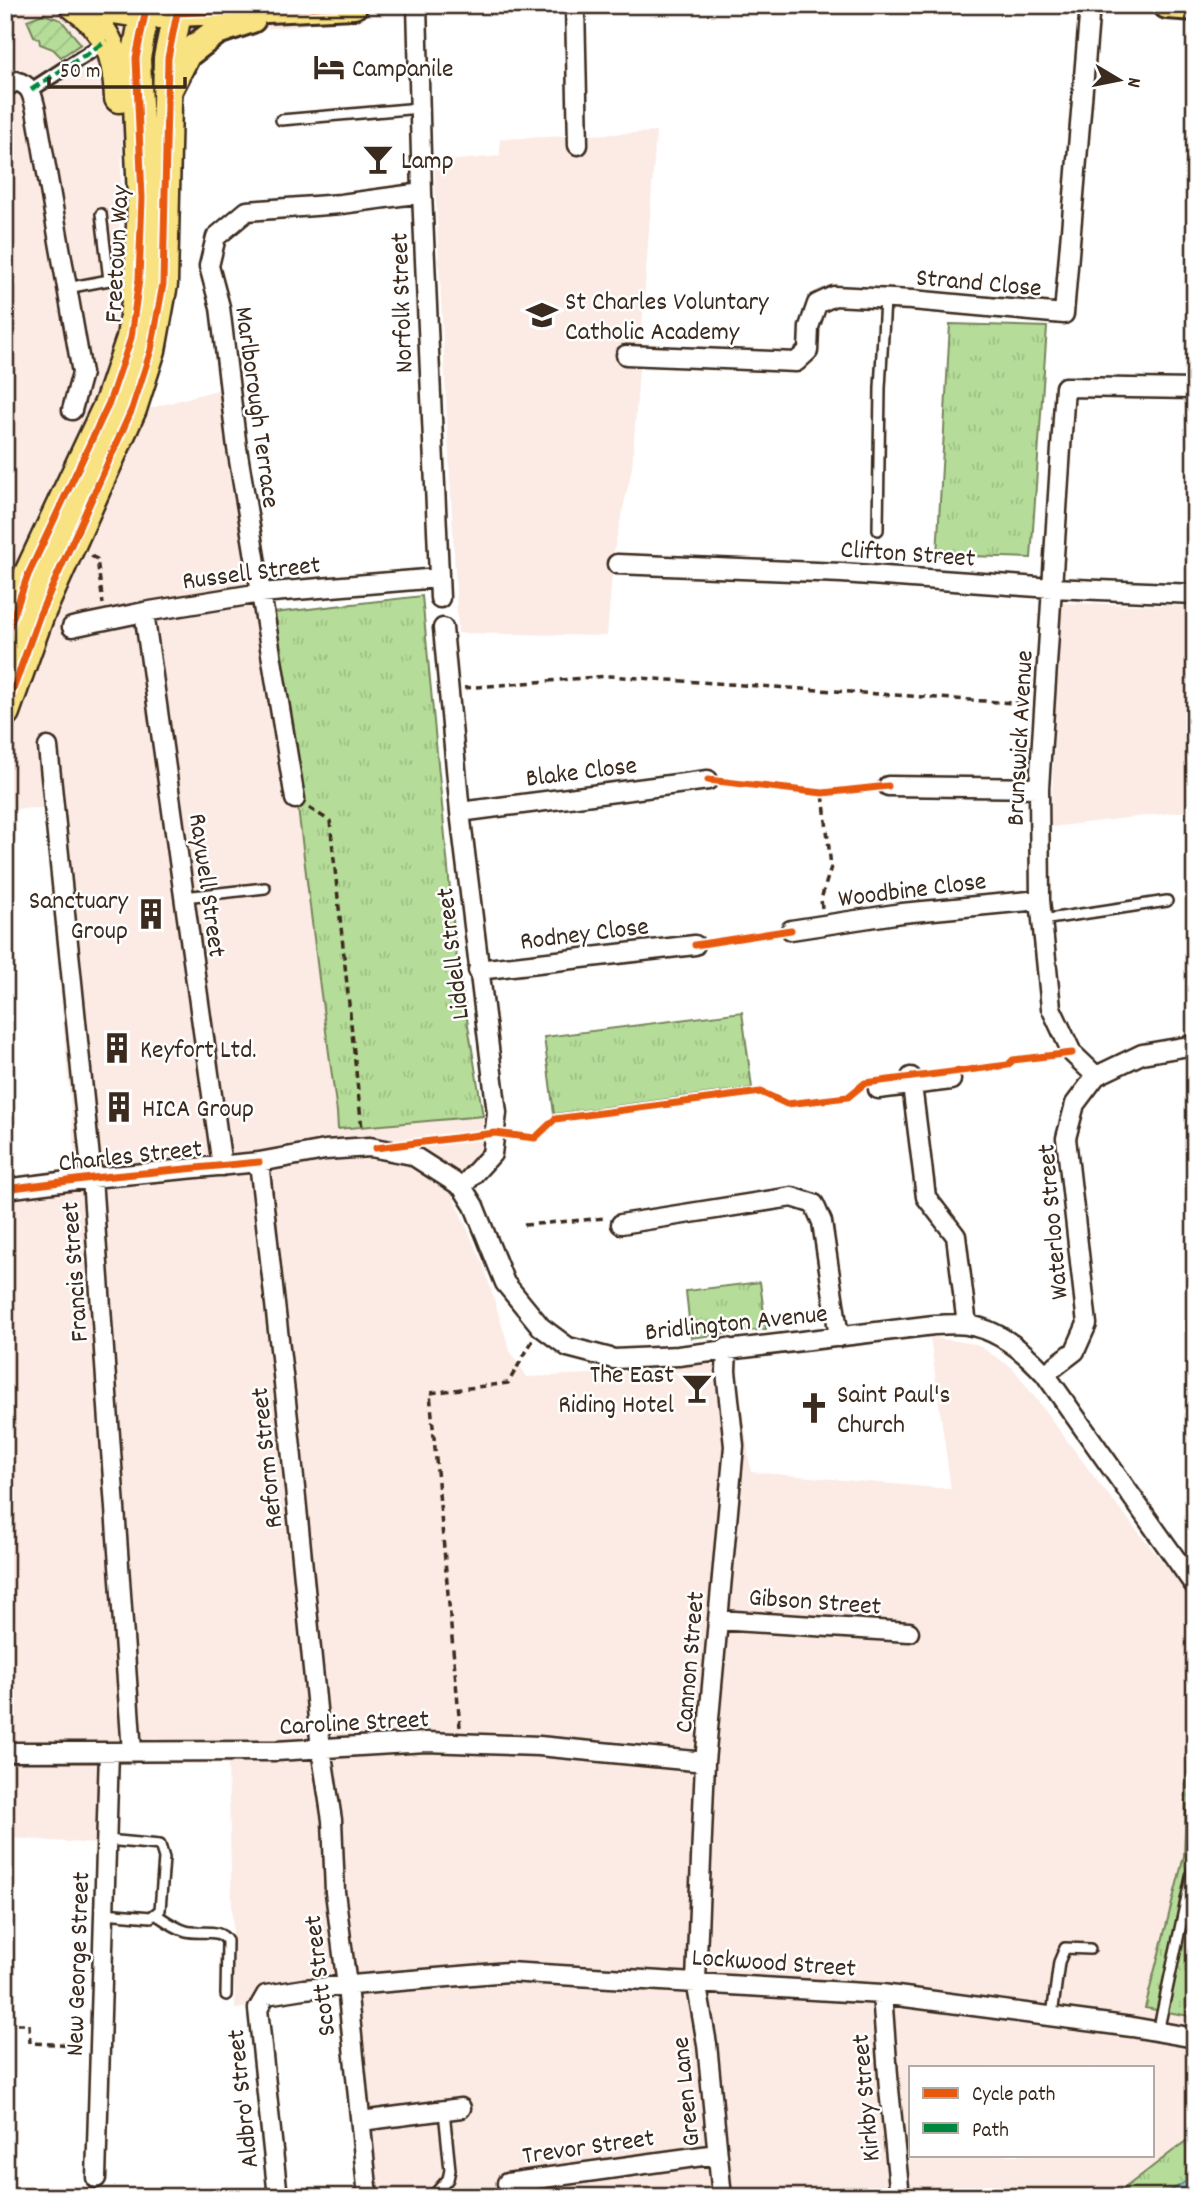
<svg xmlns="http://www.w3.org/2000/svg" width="1200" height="2202" font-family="Dekko,sans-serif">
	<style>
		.built { fill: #fbebe4; fill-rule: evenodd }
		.grass { fill: url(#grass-tufts); stroke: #78845c; stroke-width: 2 }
		.garden { fill: url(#garden-furrows); stroke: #78845c; stroke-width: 2 }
		.water { fill: #86d2e6; stroke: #688f96; stroke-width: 2 }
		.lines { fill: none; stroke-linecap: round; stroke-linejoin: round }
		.service-casing { stroke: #3b2a1e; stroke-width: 14 }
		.pedestrian-casing { stroke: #3b2a1e; stroke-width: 18 }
		.minor-casing { stroke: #3b2a1e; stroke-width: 23 }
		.primary-casing { stroke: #3b2a1e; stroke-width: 32 }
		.trunk-casing { stroke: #3b2a1e; stroke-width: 33 }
		.path { stroke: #3b2a1e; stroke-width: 3.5; stroke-dasharray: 7 5; stroke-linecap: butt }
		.service { stroke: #fff; stroke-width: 9 }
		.pedestrian { stroke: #fff; stroke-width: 12 }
		.minor { stroke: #fff; stroke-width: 18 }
		.primary { stroke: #f8e281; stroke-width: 26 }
		.trunk { stroke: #f8e281; stroke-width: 28 }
		.quiet { stroke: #00873e; stroke-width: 5; stroke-dasharray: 10 5; stroke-linecap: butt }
		.cycleway-casing { stroke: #fff; stroke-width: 11 }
		.cycleway { stroke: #e8590c; stroke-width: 7 }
		.labels { text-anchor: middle; stroke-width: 5; stroke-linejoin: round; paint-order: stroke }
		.poi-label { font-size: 26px; fill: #3b2a1e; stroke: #fff; text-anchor: start }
		.street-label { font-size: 26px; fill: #3b2a1e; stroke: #fff }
	</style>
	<defs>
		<pattern id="grass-tufts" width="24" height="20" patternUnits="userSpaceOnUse" patternTransform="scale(1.75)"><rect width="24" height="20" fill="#b5dd99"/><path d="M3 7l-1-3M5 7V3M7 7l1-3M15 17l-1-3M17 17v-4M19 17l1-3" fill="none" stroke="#9dbe83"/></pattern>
		<pattern id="garden-furrows" width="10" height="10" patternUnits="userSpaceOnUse" patternTransform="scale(1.75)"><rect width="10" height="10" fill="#b5dd99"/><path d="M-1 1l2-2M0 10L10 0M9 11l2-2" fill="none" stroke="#9dbe83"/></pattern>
	</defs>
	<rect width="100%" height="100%" fill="#fff"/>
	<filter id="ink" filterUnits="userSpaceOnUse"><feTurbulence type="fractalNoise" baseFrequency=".0143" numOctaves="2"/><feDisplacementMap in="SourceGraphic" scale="14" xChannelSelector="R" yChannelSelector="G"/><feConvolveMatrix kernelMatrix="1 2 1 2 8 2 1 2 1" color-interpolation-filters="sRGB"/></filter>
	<g filter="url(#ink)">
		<path class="built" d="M5,5H387L294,27L116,37L124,102L115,339L89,425L235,385L274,613L320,987L338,1112V1129L483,1116L503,1155L452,1194L483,1264L510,1351L527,1377L631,1372L735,1360L751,1472L951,1489L930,1337L976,1344L1013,1368L1098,1482L1195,1602V1723L1189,1724L1184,1856L1145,2008L1195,2017V2134L1113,2197H359L345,2036L339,1996L235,2009L228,1764H100L95,1844L13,1838L11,1769L5,1761V1180L76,1167L44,808L5,809ZM911,2067H1153V2155H911Z
			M656,132L632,468L614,549L607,636L458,633L434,162L500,156V139Z
			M1059,603L1195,606V810L1051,827Z"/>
		<path class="grass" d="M950,324L1047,327L1031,558L937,555Z
			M422,596L456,952L483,1116L338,1129L337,1112L320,987L274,613Z
			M742,1012L752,1088L554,1114L544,1037Z
			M760,1282L766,1329L691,1338L686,1291Z
			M1189,1723L1195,1724V2017L1145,2008L1184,1856Z
			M1195,2134V2176L1161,2197H1113Z"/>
		<path class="garden" d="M43,14L61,20L81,44L61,57L53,49L40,44L39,39L34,36L27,20Z"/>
		<path class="water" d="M1195,2176V2197H1161Z"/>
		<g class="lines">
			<defs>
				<path id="service" d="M281,120L420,108
					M67,288L109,280L101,214
					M878,530L880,388L885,300
					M184,897L265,888
					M1042,920L1167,901
					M104,1913L151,1917L160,1910L164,1858L160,1845L107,1840
					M157,1915C166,1921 175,1928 186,1931C200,1935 219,1927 227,1941L226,1995
					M1052,2016L1059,1962L1065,1948L1090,1949
					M1158,2032L1193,1868
					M432,2197L448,2179L450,2170L444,2111"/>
				<path id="pedestrian" d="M31,90L107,41"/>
				<path id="minor" d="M417,5L422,193L440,598
					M575,5L578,145
					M5,88L15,81C32,85 32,95 36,110L82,373L72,410
					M626,355L796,362L808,351L809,327L817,304L834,296L912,300L1064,314L1090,5
					M617,564L842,573L1052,588L1195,594
					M144,612L222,1166
					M72,627L144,612L261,593L438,578
					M443,628L460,812L497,1113L492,1154L462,1187
					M48,747L92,1178L132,1752
					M888,786L1039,788
					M295,799L237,448L220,307L209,266L216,237L247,211L341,204L422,193
					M460,812L708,780
					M791,930L902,913L1040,900
					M478,970L695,945
					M1096,1076L1072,1053L1051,1008L1040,900L1039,788L1065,387L1195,389
					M911,1077L926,1197L956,1236L967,1325
					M878,1089L951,1080
					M259,1162L289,1428L321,1749L332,1820L335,1892L347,1986L368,2197
					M5,1189L92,1178L259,1162L325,1150L370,1147L412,1155L462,1187L474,1206L505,1283L541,1327L568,1347L614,1359L678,1356L934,1325C945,1325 957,1323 967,1325C997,1329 1025,1352 1045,1374L1195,1586
					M621,1224L792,1197L814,1204L822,1222L839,1337
					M1045,1374L1075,1351L1087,1324L1066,1138L1075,1104L1096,1076L1142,1054L1195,1045
					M718,1620L909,1632
					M5,1752L276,1751L426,1742L539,1746L705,1762
					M882,1994L889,2089L900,2197
					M361,2121L461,2108
					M96,2178L109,1752
					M507,2183L717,2154
					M278,2197L258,2009L266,1995L304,1989L508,1972L882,1994L1132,2027L1195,2038
					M722,2197L707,2044L696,1981L705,1762L734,1446L726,1371L727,1348"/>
				<path id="primary" d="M1167,5L1195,7
					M177,13L354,5
					M167,93L187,54L217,31L252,19"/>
				<path id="trunk" d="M74,5C110,30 117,56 119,98
					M87,5L145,14H164
					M5,639L28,575L109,403L131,338L139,279L142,198L136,58L146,5
					M5,712L40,614L132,409L151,350L163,284L168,58L179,5"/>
			</defs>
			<use href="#service" class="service-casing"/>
			<use href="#pedestrian" class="pedestrian-casing"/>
			<use href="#minor" class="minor-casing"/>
			<use href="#primary" class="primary-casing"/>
			<use href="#trunk" class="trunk-casing"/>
			<path class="path" d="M91,556L97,559L103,604
				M464,688L609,676L1029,704
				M309,808L330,821L362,1129
				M822,908L821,899L831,867L823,793
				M1013,1060L1056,1055
				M524,1225L606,1218
				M460,1727L430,1393L508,1383L533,1340
				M5,2024H29L30,2043L82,2045"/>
			<use href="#service" class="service"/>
			<use href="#pedestrian" class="pedestrian"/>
			<use href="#minor" class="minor"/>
			<use href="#primary" class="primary"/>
			<use href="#trunk" class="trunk"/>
			<path class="quiet" d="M31,90L107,41"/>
			<defs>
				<path id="cycleway" d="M5,639L28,575L109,403L131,338L139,279L142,198L136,58L145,14
					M5,712L40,614L132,409L151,350L163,284L168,58L177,13L354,5
					M708,780L823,793L888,786
					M695,945L791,930
					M376,1148L495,1133L535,1138L555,1119L761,1092L787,1104L848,1097L865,1083L1008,1065L1013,1060L1072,1053
					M5,1189L92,1178L259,1162"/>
			</defs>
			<use href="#cycleway" class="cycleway-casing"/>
			<use href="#cycleway" class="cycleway"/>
		</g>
	</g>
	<defs>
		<symbol id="hotel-bare" viewBox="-9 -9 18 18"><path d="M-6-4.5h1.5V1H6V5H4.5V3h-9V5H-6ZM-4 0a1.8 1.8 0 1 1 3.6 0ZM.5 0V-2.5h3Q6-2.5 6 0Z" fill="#3b2a1e" stroke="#fff" stroke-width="2.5" paint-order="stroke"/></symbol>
		<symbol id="bar-bare" viewBox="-9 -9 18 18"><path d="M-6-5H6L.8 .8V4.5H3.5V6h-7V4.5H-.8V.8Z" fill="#3b2a1e" stroke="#fff" stroke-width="2.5" paint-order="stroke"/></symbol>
		<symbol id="school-bare" viewBox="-9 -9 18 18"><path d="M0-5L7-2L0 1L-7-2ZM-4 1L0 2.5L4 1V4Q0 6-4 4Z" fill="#3b2a1e" stroke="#fff" stroke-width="2.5" paint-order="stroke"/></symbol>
		<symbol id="building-bare" viewBox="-9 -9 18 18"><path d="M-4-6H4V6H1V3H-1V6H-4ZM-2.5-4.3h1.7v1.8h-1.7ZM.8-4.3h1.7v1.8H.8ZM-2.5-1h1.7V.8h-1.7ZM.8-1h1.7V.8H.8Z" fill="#3b2a1e" stroke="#fff" stroke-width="2.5" paint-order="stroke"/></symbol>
		<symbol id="church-bare" viewBox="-9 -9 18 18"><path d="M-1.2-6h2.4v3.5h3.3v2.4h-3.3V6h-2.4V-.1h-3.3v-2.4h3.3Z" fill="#3b2a1e" stroke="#fff" stroke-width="2.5" paint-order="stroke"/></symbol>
	</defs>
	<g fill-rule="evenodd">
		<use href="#hotel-bare" x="307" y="45" width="44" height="44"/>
		<use href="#bar-bare" x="356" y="137" width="44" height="44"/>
		<use href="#school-bare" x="520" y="293" width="44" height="44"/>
		<use href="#building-bare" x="129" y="892" width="44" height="44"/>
		<use href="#building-bare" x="95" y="1026" width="44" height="44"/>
		<use href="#building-bare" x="97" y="1085" width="44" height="44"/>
		<use href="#bar-bare" x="675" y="1366" width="44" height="44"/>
		<use href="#church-bare" x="792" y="1386" width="44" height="44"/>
	</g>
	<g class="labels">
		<g class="poi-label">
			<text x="352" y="76">Campanile</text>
			<text x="401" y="168">Lamp</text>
			<text x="565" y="309">St Charles Voluntary<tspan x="565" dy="30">Catholic Academy</tspan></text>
			<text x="128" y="908" text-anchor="end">Sanctuary<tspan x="128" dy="30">Group</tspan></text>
			<text x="140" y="1057">Keyfort Ltd.</text>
			<text x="142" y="1116">HICA Group</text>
			<text x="674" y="1382" text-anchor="end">The East<tspan x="674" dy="30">Riding Hotel</tspan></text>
			<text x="837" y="1402">Saint Paul's<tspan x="837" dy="30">Church</tspan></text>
		</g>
		<g class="street-label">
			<text transform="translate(115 254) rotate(-87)" y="9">Freetown Way</text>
			<text transform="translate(979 281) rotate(5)" y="9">Strand Close</text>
			<text transform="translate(400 303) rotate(-92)" y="9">Norfolk Street</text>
			<text transform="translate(259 407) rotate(82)" y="9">Marlborough Terrace</text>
			<text transform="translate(908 552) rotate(4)" y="9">Clifton Street</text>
			<text transform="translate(251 571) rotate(-7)" y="9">Russell Street</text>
			<text transform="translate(1018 738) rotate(-87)" y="9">Brunswick Avenue</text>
			<text transform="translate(581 770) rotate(-7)" y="9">Blake Close</text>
			<text transform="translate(209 885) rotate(82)" y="9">Raywell Street</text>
			<text transform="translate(912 888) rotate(-7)" y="9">Woodbine Close</text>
			<text transform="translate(584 932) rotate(-7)" y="9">Rodney Close</text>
			<text transform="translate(451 954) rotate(-97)" y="9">Liddell Street</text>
			<text transform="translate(130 1154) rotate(-6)" y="9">Charles Street</text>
			<text transform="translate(1051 1222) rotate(-95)" y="9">Waterloo Street</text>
			<text transform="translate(73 1272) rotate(-94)" y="9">Francis Street</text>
			<text transform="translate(736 1321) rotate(-6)" y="9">Bridlington Avenue</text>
			<text transform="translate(265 1458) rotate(-96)" y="9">Reform Street</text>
			<text transform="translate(815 1600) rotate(4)" y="9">Gibson Street</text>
			<text transform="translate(688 1662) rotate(-85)" y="9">Cannon Street</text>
			<text transform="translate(354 1721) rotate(-3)" y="9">Caroline Street</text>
			<text transform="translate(774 1961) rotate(4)" y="9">Lockwood Street</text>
			<text transform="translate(76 1964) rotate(-88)" y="9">New George Street</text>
			<text transform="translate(318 1976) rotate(-97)" y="9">Scott Street</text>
			<text transform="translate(684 2092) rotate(-96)" y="9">Green Lane</text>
			<text transform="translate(864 2098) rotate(-95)" y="9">Kirkby Street</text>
			<text transform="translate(241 2099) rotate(-96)" y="9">Aldbro' Street</text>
			<text transform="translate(588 2145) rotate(-8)" y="9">Trevor Street</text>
		</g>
	</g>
	<rect width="1200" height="2202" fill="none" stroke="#fff" stroke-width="28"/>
	<rect x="14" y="14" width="1172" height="2174" fill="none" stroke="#3b2a1e" stroke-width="2.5" filter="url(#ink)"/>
	<rect x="909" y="2066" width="245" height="91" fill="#ffffff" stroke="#b1aaa5" stroke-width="2"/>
	<rect x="923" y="2088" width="35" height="10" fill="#e8590c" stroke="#b1aaa5" stroke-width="2"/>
	<text x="972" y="2100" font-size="21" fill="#3b2a1e">Cycle path</text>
	<rect x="923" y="2123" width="35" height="10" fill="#00873e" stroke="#b1aaa5" stroke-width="2"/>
	<text x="972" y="2136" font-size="21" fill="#3b2a1e">Path</text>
	<g transform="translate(1119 80) rotate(100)" stroke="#ffffff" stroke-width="5" paint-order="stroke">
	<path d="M0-5L12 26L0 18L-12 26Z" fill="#3b2a1e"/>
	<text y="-10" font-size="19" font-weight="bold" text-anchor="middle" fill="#3b2a1e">N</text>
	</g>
	<path d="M49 77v10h136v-10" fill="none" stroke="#3b2a1e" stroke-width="3.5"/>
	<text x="60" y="77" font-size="21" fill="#3b2a1e" stroke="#ffffff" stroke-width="5" paint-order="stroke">50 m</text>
</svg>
